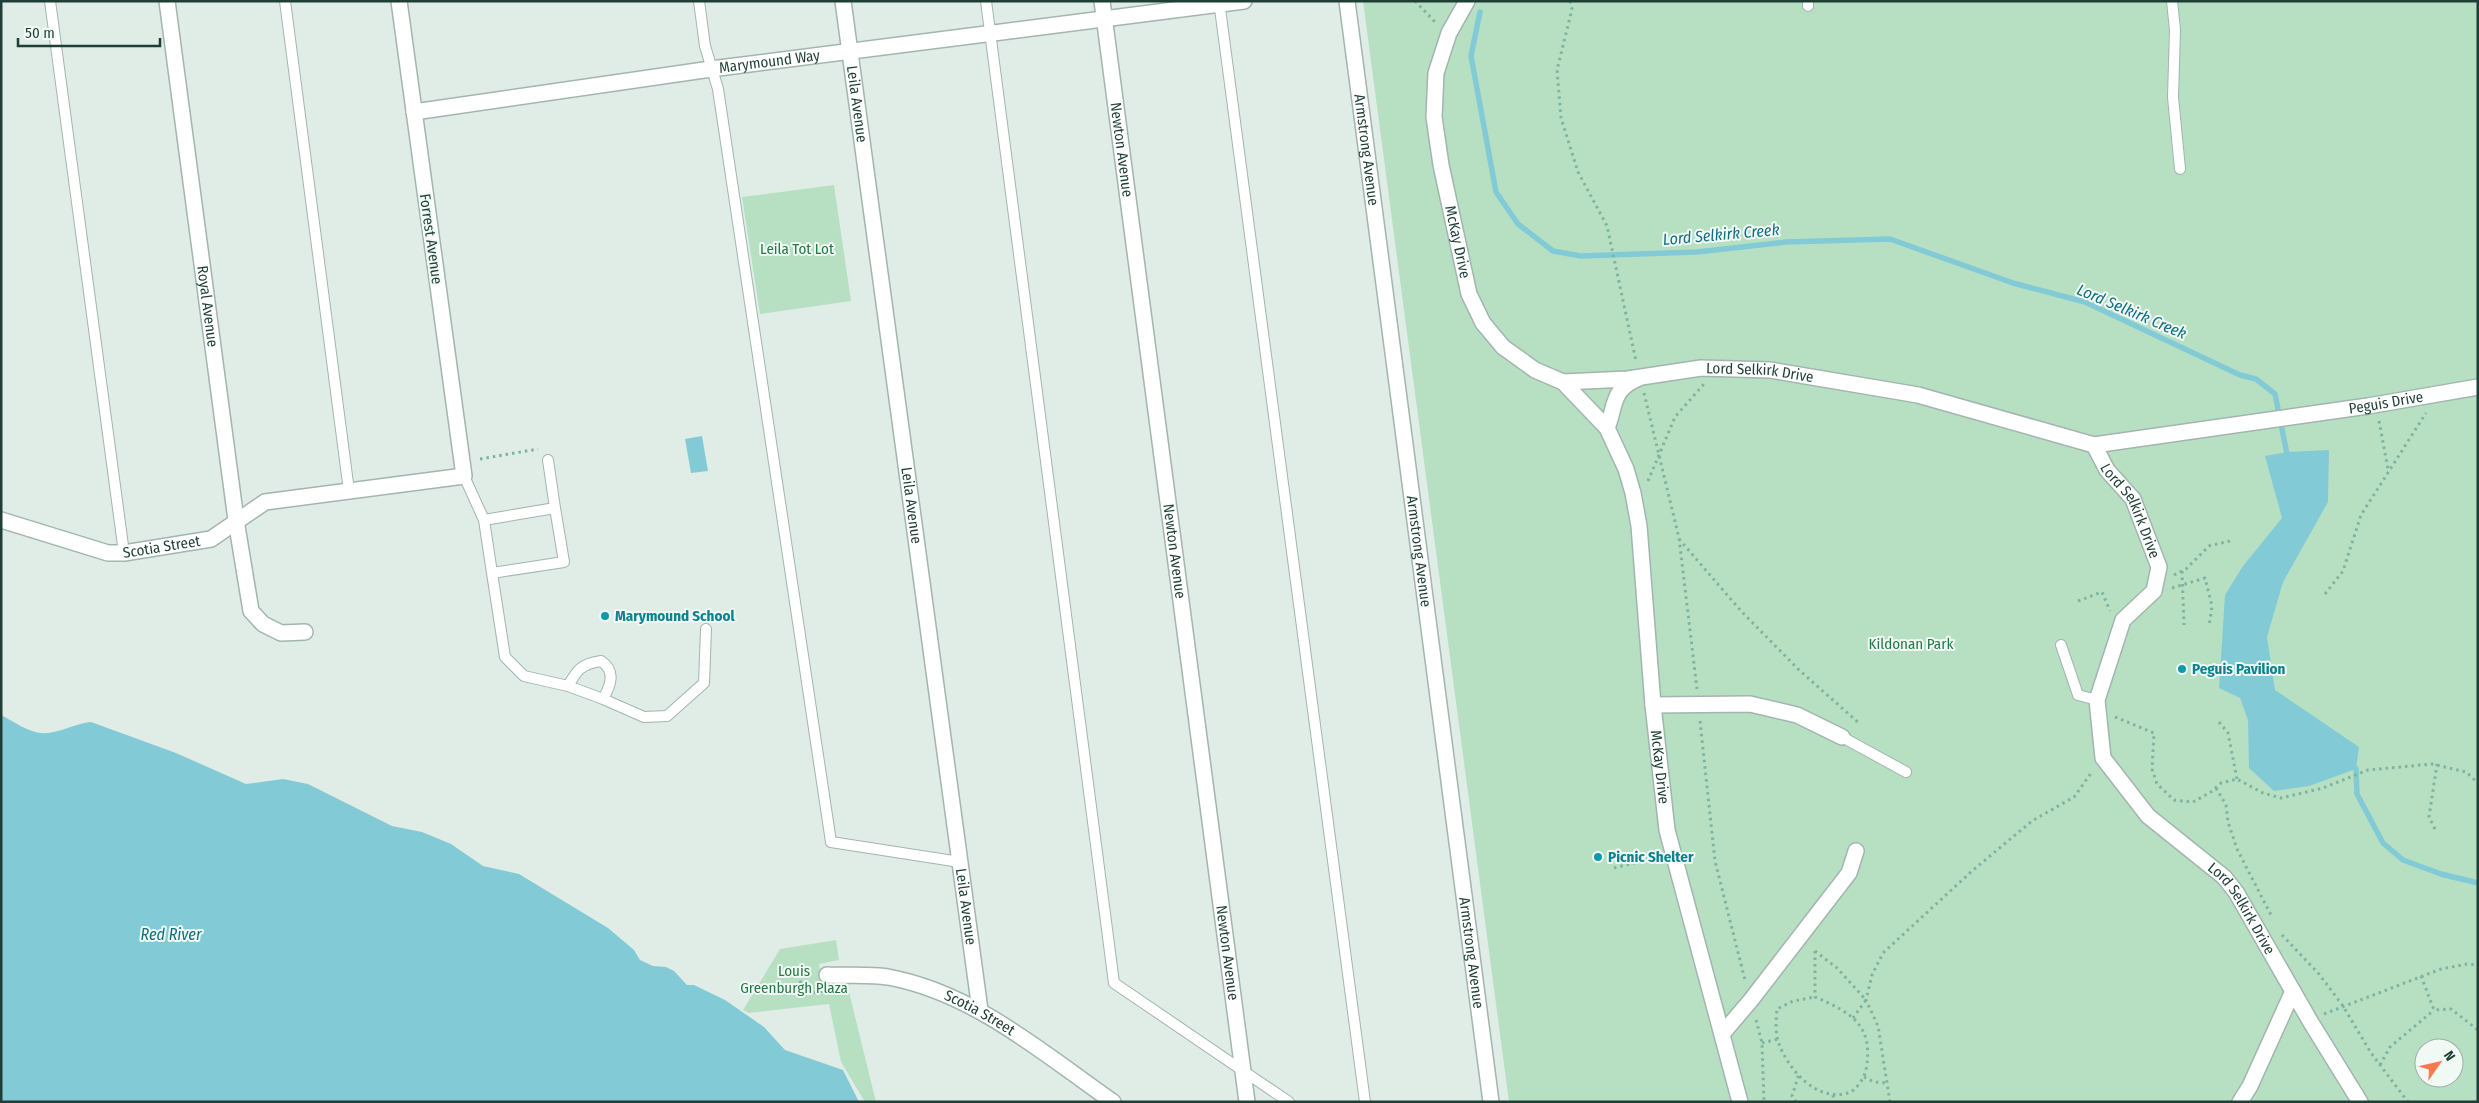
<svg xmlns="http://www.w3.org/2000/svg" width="2479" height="1103" font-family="'Fira Sans Condensed',sans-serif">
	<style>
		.green { fill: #b7e0c2; fill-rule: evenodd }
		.water { fill: #83cad7 }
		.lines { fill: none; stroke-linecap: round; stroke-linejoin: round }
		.stream { stroke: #83cad7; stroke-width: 5.5 }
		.service-casing { stroke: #a2b5ae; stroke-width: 12 }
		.minor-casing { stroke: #a2b5ae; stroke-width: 18 }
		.path { stroke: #7eb3a2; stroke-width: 3; stroke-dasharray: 2.5 4; stroke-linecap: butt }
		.service { stroke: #fff; stroke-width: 10 }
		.minor { stroke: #fff; stroke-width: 15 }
		.culture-dot { fill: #0f9aa8; stroke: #f1f9f5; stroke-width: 2 }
		.labels { text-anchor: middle; stroke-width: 4; stroke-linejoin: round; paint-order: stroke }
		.street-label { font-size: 15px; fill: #1f3f36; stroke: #f1f9f5 }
		.park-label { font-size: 15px; fill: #267946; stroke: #f1f9f5 }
		.culture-label { font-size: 15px; font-weight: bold; fill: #0d838f; stroke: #f1f9f5; text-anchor: start }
		.water-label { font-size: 16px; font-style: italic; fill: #146e80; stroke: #f1f9f5 }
	</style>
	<rect width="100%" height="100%" fill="#e0ede7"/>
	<path class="green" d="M1363,1H2478V1102H1509ZM2424,1048H2454V1078H2424Z
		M834,185L851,301L760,314L742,197Z
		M836,940L839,960L819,964L824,991L849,992L876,1102H865L841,1062L829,1004L749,1013L743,1010L780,949Z"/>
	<path class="water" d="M702,436L708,471L691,473L685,439Z
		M2329,450L2328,502L2283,582L2267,637L2275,690L2359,747L2356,769L2309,786L2274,791L2249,768L2248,720L2240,698L2219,688L2225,595L2243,566L2282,518L2265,456L2288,452Z
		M1,715C13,721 28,732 41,733C56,735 75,723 91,722L176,753L246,784L283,779L308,784L392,826L422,832L451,844L483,866L519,874L608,928L634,950L640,960L653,966L666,967L674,971L687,985H694L725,1000L764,1027L785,1050L843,1070L859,1102H1Z"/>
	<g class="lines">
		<path class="stream" d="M1480,12L1471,56L1496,192L1518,224L1553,251L1581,256L1697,252L1786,242L1890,239L2013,283L2085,302L2240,375L2256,379L2275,394L2288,459
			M2350,764L2356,769L2357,794L2383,843L2403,860L2441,874L2478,883"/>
		<defs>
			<path id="service" d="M50,1L124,553
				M285,1L349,491
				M699,1L705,46L718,89L831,842L960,862
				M986,1L1114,983L1289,1102
				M1219,1L1365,1102
				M2172,1L2175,30L2173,97L2180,169
				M1808,6V1
				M548,460L555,508
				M464,476L484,520L555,508L564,562L492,573L484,520
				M492,573L505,657L524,676L568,686L603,699L644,717L667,716L704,683L706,629
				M2061,645L2078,695L2097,700
				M568,686C577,670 581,664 601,661C616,671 611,685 603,699
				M1842,737L1906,772"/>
			<g id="minor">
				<path id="s1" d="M167,1L236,520L251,611L263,624L281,633L305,632"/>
				<path id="s2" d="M843,1L980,1010"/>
				<path id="s3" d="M1102,1L1247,1102"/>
				<path id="s4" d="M1347,1L1491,1102"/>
				<path id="s5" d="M1467,1L1449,33L1436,73L1434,117L1441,165L1469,294L1483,323L1503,347L1535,370L1563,382L1607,428L1626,469L1633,493L1639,526L1653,705L1667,830L1740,1102"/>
				<path id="s6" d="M414,112L711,69L1244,1"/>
				<path id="s7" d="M1563,382L1628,379L1701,368L1770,370L1918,395L2094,445L2368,406L2478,387"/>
				<path d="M1607,428C1616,406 1611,389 1639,378"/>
				<path id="s8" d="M2094,445L2107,470L2133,499L2159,567L2154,591L2123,620L2097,700L2103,758L2148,816L2224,877L2236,892L2310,1021L2360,1102"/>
				<path id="s9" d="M1,520L108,553H124L211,539L265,502L464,476L399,1"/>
				<path d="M1653,705L1750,704L1797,715L1842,737"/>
				<path id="s10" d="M827,975C847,976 869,974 888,977C974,993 1043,1053 1113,1102"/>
				<path d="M1723,1033L1751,1000L1849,873L1856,851"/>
				<path d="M2240,1102L2250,1086L2293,991"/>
			</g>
		</defs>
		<use href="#service" class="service-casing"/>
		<use href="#minor" class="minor-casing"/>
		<path class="path" d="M1415,1L1437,24
			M1570,1L1572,9L1557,70L1561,118L1578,172L1607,226L1636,361
			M1644,393L1679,538L1697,689
			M2379,421L2388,469
			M480,459L538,449
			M1648,481L1675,417L1704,384
			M1679,539L1741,611L1799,670L1860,724
			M2182,571L2184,625
			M2174,575L2186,569L2209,546L2230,541
			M2172,588L2205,578L2212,606L2209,627
			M2325,594L2343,571L2361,515L2426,413
			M2078,601L2102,592L2110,611
			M2115,717L2154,733L2152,769L2157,784L2174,800L2193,802L2211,792L2221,783L2237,779L2263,793L2281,798L2323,788L2368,770L2432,764L2466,772L2478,783
			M1700,721L1715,861L1745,980
			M2219,722L2228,733L2237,779
			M2216,788L2226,805L2228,822L2237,849L2272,917
			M2435,829L2429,817L2437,764
			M1614,868L1658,857
			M2282,935L2319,974L2343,1006L2371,1053L2408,1102
			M1815,951V997C1852,1013 1874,1025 1866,1070C1864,1078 1856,1091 1848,1093C1816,1102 1789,1070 1779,1044C1775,1033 1776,1020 1777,1009L1793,1001L1815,997
			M1815,951L1837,968L1866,1000L1853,1018
			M797,975C802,987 808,997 822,991
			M2421,976L2434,1010L2451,1009L2478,1030
			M2324,1014L2441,969L2467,964L2478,965
			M1756,1020L1762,1043L1764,1102
			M1762,1043L1778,1039
			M2380,1065L2390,1047L2434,1010
			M1864,1077L1874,1082L1887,1083
			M1833,1095L1834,1102
			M1796,1102L1792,1096L1799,1074
			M1890,1102L1878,1026L1866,1000L1872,975L1883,953L1972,871L2032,821L2074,797L2092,772
			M2477,1102L2478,1101"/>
		<use href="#service" class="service"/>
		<use href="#minor" class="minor"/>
	</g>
	<g class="culture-dot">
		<circle cx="605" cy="616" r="5"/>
		<circle cx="2182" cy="669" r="5"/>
		<circle cx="1598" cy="857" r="5"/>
	</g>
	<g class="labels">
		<g class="street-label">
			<text dy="5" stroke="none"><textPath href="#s6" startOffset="359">Marymound Way</textPath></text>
			<text dy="5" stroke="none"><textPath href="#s2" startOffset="104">Leila Avenue</textPath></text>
			<text dy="5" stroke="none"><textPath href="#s3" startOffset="150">Newton Avenue</textPath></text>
			<text dy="5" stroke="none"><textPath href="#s4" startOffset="150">Armstrong Avenue</textPath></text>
			<text transform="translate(431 239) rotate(82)" y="5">Forrest Avenue</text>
			<text dy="5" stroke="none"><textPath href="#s5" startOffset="250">McKay Drive</textPath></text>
			<text dy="5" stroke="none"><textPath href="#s1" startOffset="308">Royal Avenue</textPath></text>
			<text dy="5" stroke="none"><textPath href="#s7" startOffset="198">Lord Selkirk Drive</textPath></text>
			<text dy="5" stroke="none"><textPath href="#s7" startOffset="836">Peguis Drive</textPath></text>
			<text dy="5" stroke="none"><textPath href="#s2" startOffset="509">Leila Avenue</textPath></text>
			<text dy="5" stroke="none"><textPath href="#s8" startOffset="76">Lord Selkirk Drive</textPath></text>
			<text dy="5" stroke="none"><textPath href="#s9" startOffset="166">Scotia Street</textPath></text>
			<text dy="5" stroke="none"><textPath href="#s3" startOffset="555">Newton Avenue</textPath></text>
			<text dy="5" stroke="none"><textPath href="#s4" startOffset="555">Armstrong Avenue</textPath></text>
			<text dy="5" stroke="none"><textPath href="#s5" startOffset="846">McKay Drive</textPath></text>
			<text dy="5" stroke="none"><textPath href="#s2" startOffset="914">Leila Avenue</textPath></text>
			<text dy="5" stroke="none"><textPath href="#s8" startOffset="556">Lord Selkirk Drive</textPath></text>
			<text dy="5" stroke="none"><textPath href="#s3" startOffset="960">Newton Avenue</textPath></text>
			<text dy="5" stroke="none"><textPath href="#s4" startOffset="960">Armstrong Avenue</textPath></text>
			<text dy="5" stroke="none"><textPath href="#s10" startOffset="160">Scotia Street</textPath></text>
		</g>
		<g class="park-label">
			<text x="797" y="254">Leila Tot Lot</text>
			<text x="1911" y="649">Kildonan Park</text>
			<text x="794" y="976">Louis<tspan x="794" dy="17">Greenburgh Plaza</tspan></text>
		</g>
		<g class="culture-label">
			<text x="615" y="621">Marymound School</text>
			<text x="2192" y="674">Peguis Pavilion</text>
			<text x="1608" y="862">Picnic Shelter</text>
		</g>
		<g class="water-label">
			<text transform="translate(1721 234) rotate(-5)" y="6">Lord Selkirk Creek</text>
			<text transform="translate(2132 311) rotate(23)" y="6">Lord Selkirk Creek</text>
			<text x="171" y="940">Red River</text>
		</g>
	</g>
	<rect width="2479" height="1103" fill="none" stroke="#1f3f36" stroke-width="5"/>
	<g transform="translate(2439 1063) rotate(56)"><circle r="24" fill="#f1f9f5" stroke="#9dafa9"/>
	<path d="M0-4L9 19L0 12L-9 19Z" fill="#fe784d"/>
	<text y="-8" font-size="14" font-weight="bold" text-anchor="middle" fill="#1f3f36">N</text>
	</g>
	<path d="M18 38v8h142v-8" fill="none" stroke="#1f3f36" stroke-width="2.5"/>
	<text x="25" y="38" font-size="15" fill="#1f3f36" stroke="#f1f9f5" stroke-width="4" paint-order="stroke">50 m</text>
</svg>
